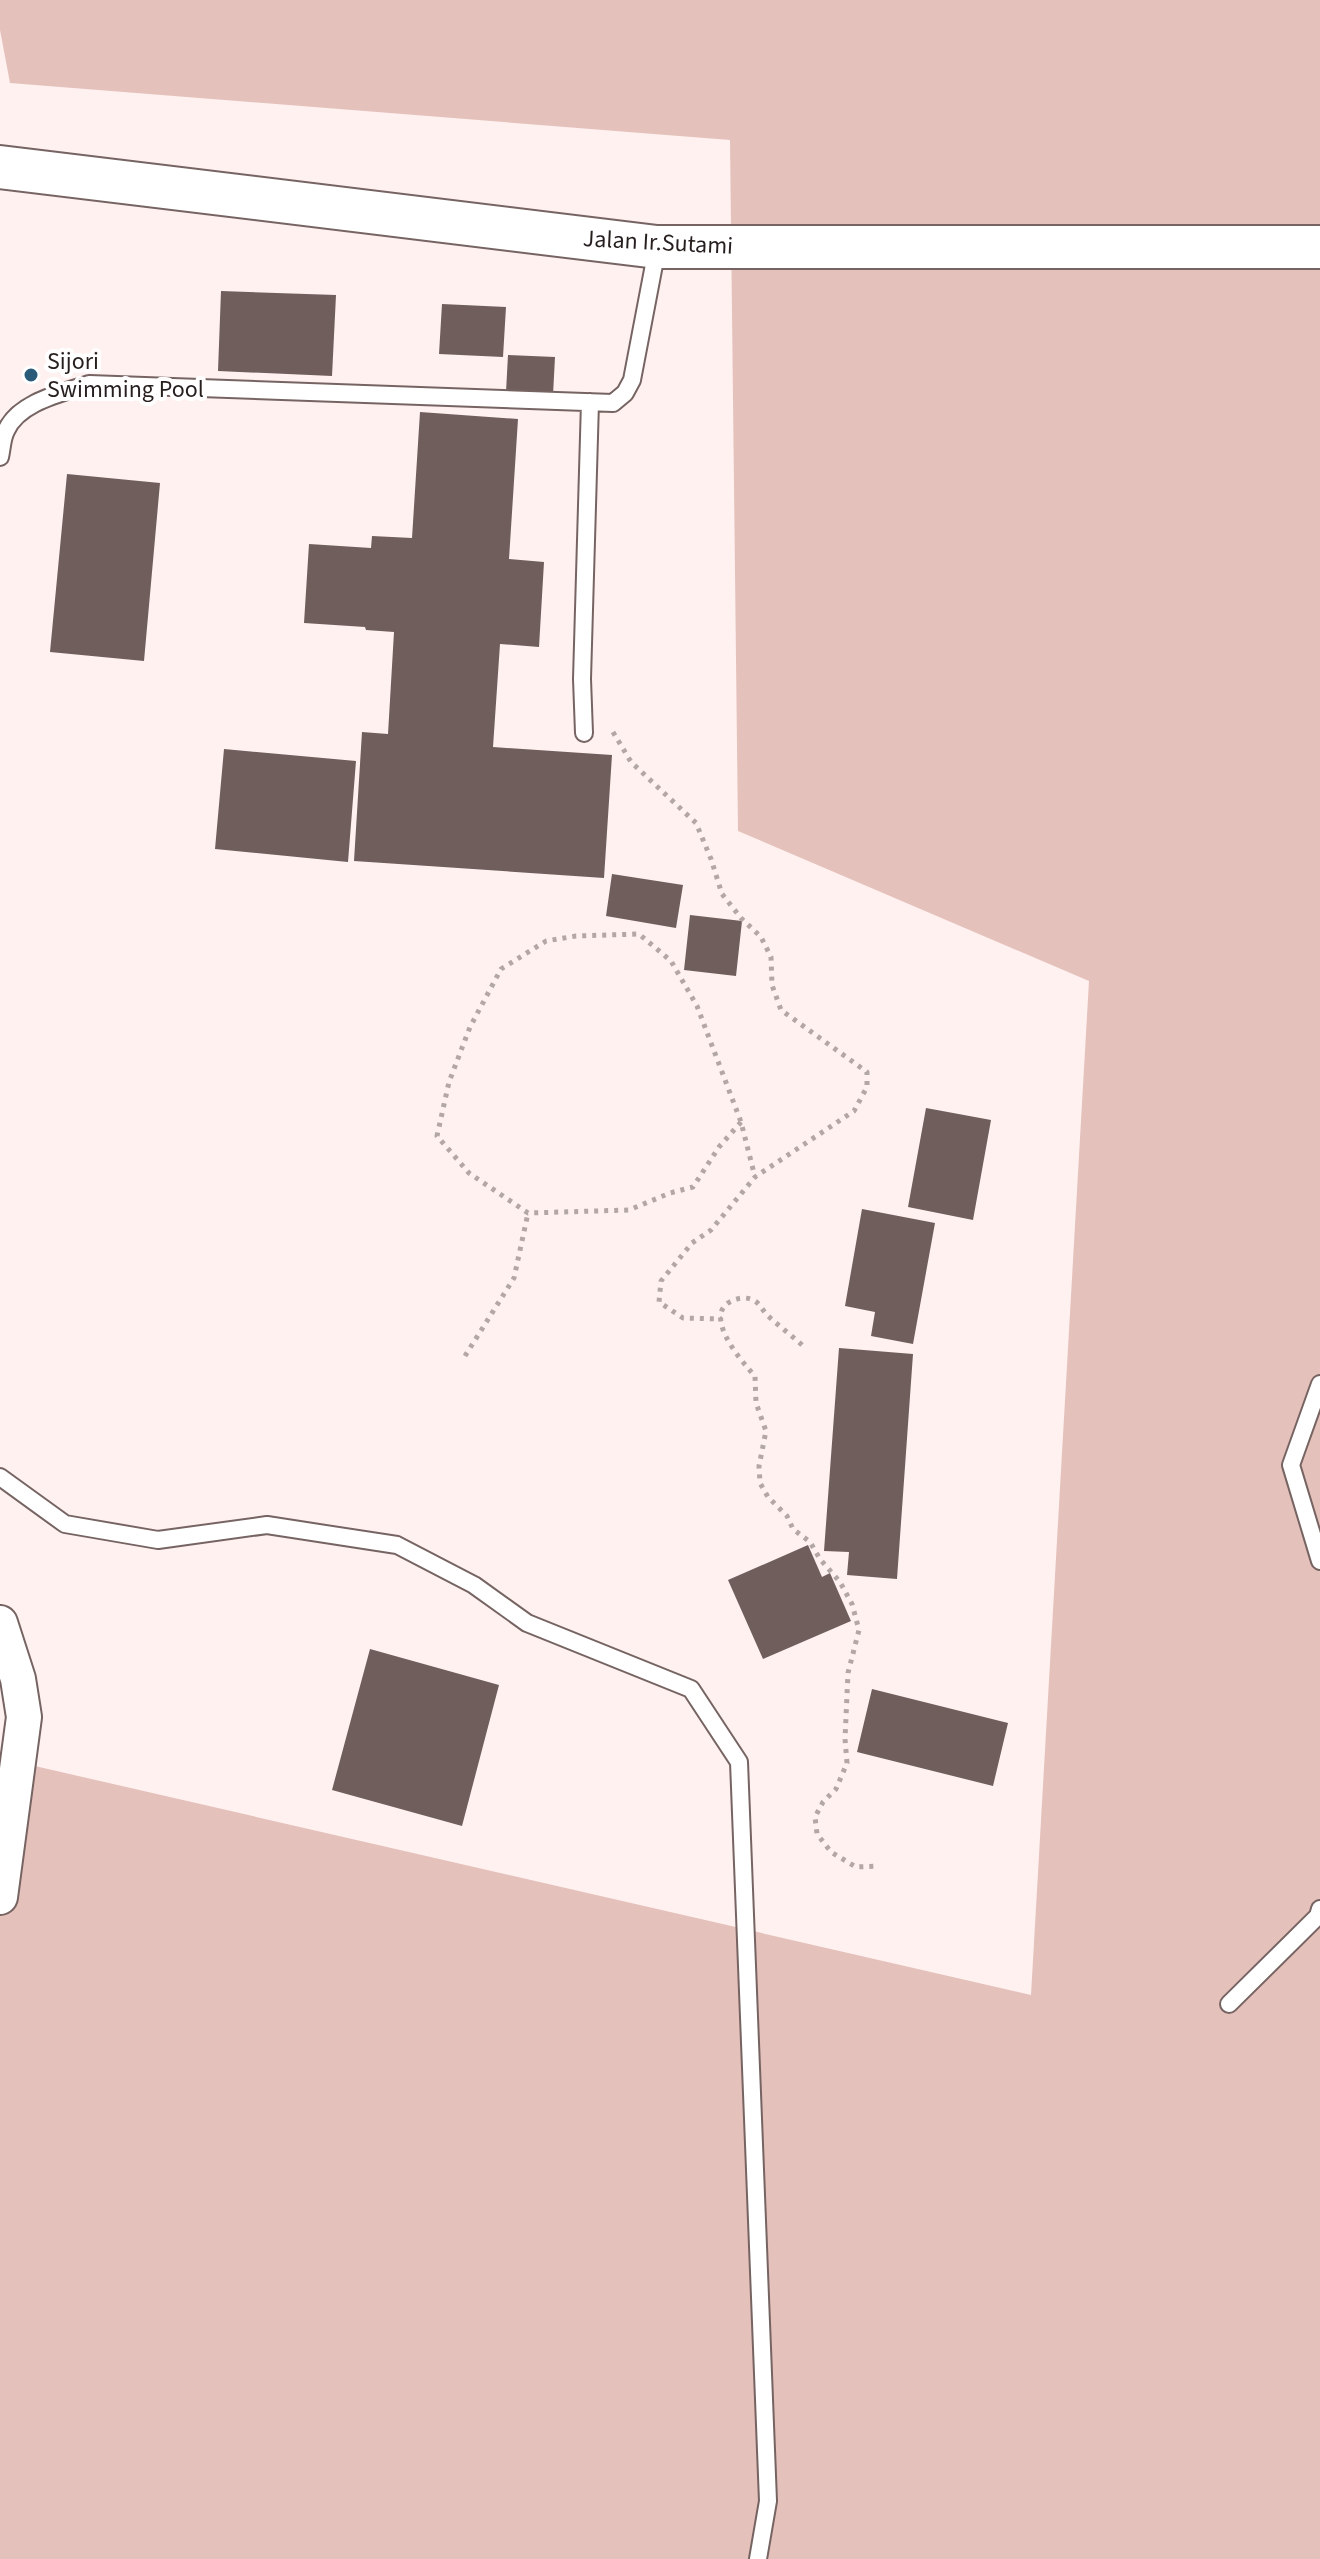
<svg xmlns="http://www.w3.org/2000/svg" width="1320" height="2559" font-family="'Source Sans 3',sans-serif">
	<style>
		.green { fill: #e5c1bc }
		.building { fill: #6f5e5c }
		.lines { fill: none; stroke-linecap: round; stroke-linejoin: round }
		.service-casing { stroke: #766462; stroke-width: 20 }
		.minor-casing { stroke: #766462; stroke-width: 38 }
		.tertiary-casing { stroke: #766462; stroke-width: 46 }
		.path { stroke: #b2a7a5; stroke-width: 5; stroke-dasharray: 4 6; stroke-linecap: butt }
		.service { stroke: #fff; stroke-width: 16 }
		.minor { stroke: #fff; stroke-width: 34 }
		.tertiary { stroke: #fff; stroke-width: 42 }
		.poi-dot { fill: #2a5c79; stroke: #fff; stroke-width: 3 }
		.labels { text-anchor: middle; stroke-width: 8; stroke-linejoin: round; paint-order: stroke }
		.street-label { font-size: 24px; fill: #261f1e; stroke: #fff }
		.poi-label { font-size: 24px; fill: #261f1e; stroke: #fff; text-anchor: start }
	</style>
	<rect width="100%" height="100%" fill="#fef1ef"/>
	<path class="green" d="M0,0H1320V2559H0V1758L1031,1995L1089,981L738,831L730,140L10,83L0,30Z"/>
	<path class="building" d="M221,291L336,295L332,376L218,371Z
		M442,304L506,307L503,357L439,354Z
		M508,355L555,357L553,395L506,392Z
		M420,412L518,419L509,559L544,562L539,647L500,644L493,747L612,755L604,878L354,861L362,732L388,734L394,632L366,630L365,627L304,623L309,544L371,548L372,536L412,538Z
		M67,474L160,483L144,661L50,652Z
		M224,749L356,761L348,862L215,849Z
		M612,874L683,885L676,928L606,916Z
		M690,915L742,921L736,976L684,970Z
		M926,1108L991,1120L973,1220L908,1207Z
		M862,1209L935,1223L913,1344L871,1336L875,1312L845,1306Z
		M839,1348L913,1354L897,1579L847,1575L849,1552L824,1551Z
		M808,1545L822,1577L830,1573L851,1621L763,1659L728,1580Z
		M370,1649L499,1685L462,1826L332,1790Z
		M872,1689L1008,1723L993,1786L857,1752Z"/>
	<g class="lines">
		<defs>
			<path id="service" d="M0,457C2,449 2,438 6,431C18,402 62,393 89,384L613,403L625,393L632,380L657,249
				M584,733L582,679L590,402
				M1320,1384L1291,1465L1320,1561
				M0,1477L65,1524L158,1540L267,1525L397,1545L474,1585L527,1623L691,1689L739,1762L768,2501L758,2559
				M1229,2004L1318,1916L1320,1909"/>
			<path id="minor" d="M0,1623L18,1679L24,1717L0,1897"/>
			<path id="tertiary" d="M0,167L657,247H1320"/>
		</defs>
		<use href="#service" class="service-casing"/>
		<use href="#minor" class="minor-casing"/>
		<use href="#tertiary" class="tertiary-casing"/>
		<path class="path" d="M613,732L631,762L696,823L711,859L722,894L741,918L761,937L771,957L772,985L781,1010L867,1072V1087L854,1111L755,1177L711,1230L692,1243L661,1281L659,1302L683,1318L722,1319
			M741,1122L719,1147L693,1187L670,1193L629,1210L528,1213L469,1173L437,1136L449,1082L470,1027L501,969L546,941L576,936L639,934L671,961L697,1006L741,1122L755,1177
			M802,1345C791,1335 779,1326 768,1316C763,1311 760,1304 755,1301C750,1298 742,1297 737,1299C697,1310 741,1361 755,1376L756,1403L766,1431L759,1466L760,1483L768,1497L787,1516L793,1529L810,1542L820,1559L840,1582L852,1604L859,1630L848,1673L845,1739L847,1763L836,1789L823,1802L815,1817L817,1834L831,1852L856,1867L878,1866
			M465,1356L514,1278L528,1213"/>
		<use href="#service" class="service"/>
		<use href="#minor" class="minor"/>
		<use href="#tertiary" class="tertiary"/>
	</g>
	<circle class="poi-dot" cx="31" cy="375" r="8"/>
	<g class="labels">
		<g class="street-label">
			<text transform="translate(658 242) rotate(3)" y="8">Jalan Ir.Sutami</text>
		</g>
		<g class="poi-label">
			<text x="47" y="369">Sijori<tspan x="47" dy="28">Swimming Pool</tspan></text>
		</g>
	</g>
</svg>
